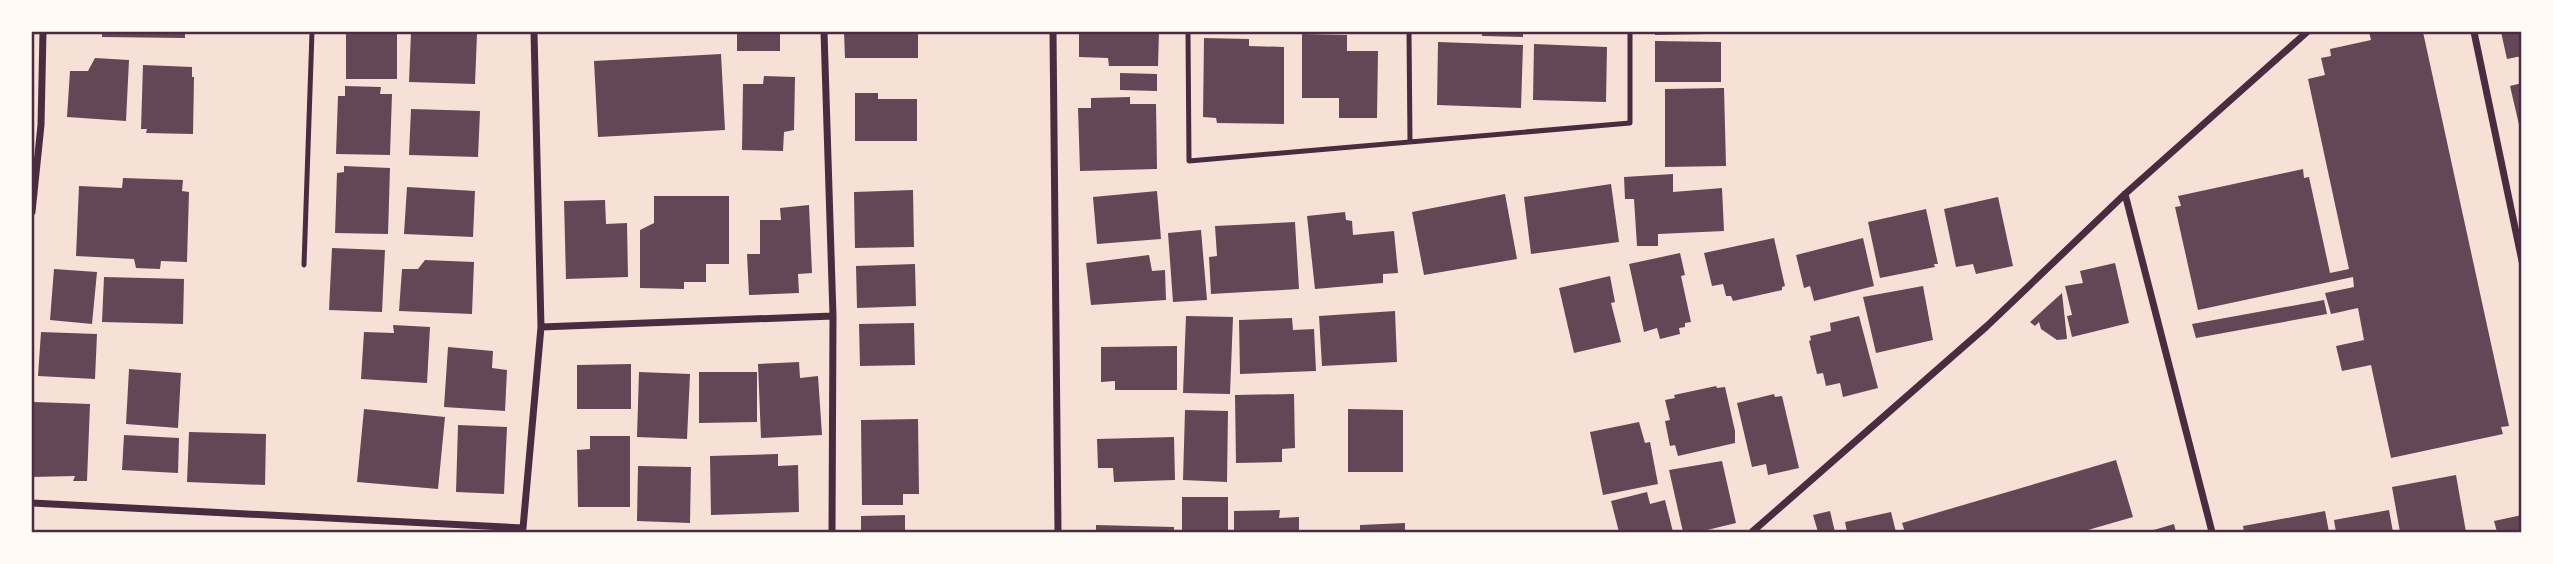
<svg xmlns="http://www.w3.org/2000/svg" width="2553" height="564" font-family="'PT Sans Narrow',sans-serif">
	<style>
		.building { fill: #644757 }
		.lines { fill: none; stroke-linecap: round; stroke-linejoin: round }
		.service { stroke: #4a2c40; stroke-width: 5 }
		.minor { stroke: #4a2c40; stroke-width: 7 }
		.neatline { fill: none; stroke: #4a2c40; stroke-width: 2.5 }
	</style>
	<rect width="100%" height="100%" fill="#f7e1d7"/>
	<path class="building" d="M102,32H185V38L102,37Z
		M346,32H397V79H346Z
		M411,32L477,34L475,84L409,82Z
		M737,32H780V51H737Z
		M844,32H918V58H845Z
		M1079,32H1159L1158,66H1109L1108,58L1079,57Z
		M1482,32H1523V37L1482,36Z
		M1655,32H1706L1707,34L1655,35Z
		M2369,32H2423L2509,426L2501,427L2503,434L2391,458L2371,365L2342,371L2336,346L2364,340L2358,308L2331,314L2325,293L2354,287L2353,277L2198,310L2175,207L2181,206L2178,196L2303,169L2304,178L2309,177L2330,273L2349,269L2308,79L2325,75L2321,58L2331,56L2330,49L2371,40Z
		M2501,32H2522V56L2507,59Z
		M1302,34L1347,35V51H1378L1377,118H1339V98H1302Z
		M1204,38L1249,39V46L1284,47V124L1217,123L1216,118L1203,117Z
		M1655,41L1721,42V82H1655Z
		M1438,42L1523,45L1521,108L1437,105Z
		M1534,44L1607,47L1606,102L1533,100Z
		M721,54L725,130L598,137L594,61Z
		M95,58L129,60L126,121L67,117L70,71H88Z
		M143,65L192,67V77H194L193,134L146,133L147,129H141Z
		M1120,73L1157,74V91L1120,90Z
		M764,76L795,77L794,130L784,132L783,151L742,150L743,84H763Z
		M2522,83V129H2520L2510,86Z
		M345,86L381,87L380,94H392L390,155L336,154L338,96H345Z
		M1724,88L1726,166L1665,167V89Z
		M855,93H878V99H917V141H855Z
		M1130,97V104H1156L1157,169L1080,171L1078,108H1091V98Z
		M411,109L480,111L478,157L409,155Z
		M344,166L390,168L388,234L335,233L337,173L344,172Z
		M1673,174V192L1722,188L1724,231L1658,234V246H1637L1634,199H1625L1624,177Z
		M123,178L183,180L182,191L189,192L187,262L161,261L160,269L136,268L134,259L76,256L79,186L122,188Z
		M1611,184L1619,242L1531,254L1524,197Z
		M407,187L475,191L473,237L404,234Z
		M913,190L914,247L855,248L854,192Z
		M1157,191L1161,239L1097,244L1093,197Z
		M1505,194L1517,259L1424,275L1412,212Z
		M654,196H729V264H706V282H684V289L640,288V230L654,223Z
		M1998,197L2013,266L1976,274L1973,264L1956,267L1944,209Z
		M605,200L606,224L627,223L628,277L566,279L564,201Z
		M809,205L812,273L798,274L799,293L749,295L747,254H760V220H781L780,208Z
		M1926,209L1938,264H1934L1935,267L1880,278L1868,222Z
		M1345,212L1346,220L1352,221L1353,235L1394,231L1398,273L1383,274V283L1315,289L1307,216Z
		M1295,222L1299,289L1211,294L1209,257L1217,256L1215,226Z
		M1201,230L1207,300L1173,302L1168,233Z
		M1774,238L1785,286L1782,287V290L1733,301L1731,296H1726L1723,284L1712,286L1704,253Z
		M1863,238L1874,286L1814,301L1810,286L1804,288L1796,255Z
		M332,248L385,250L382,312L329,310Z
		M1680,253L1685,275L1681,276L1691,322L1685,323V327L1679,328L1680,334L1660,339L1657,328L1644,332L1629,264Z
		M1149,255L1152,271L1165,270L1166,300L1091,305L1086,263Z
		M425,260L474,262L472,314L399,311L402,269H418Z
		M2115,263L2129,323L2072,337L2067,316L2072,315L2065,286L2083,283L2080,271Z
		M915,264L916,306L857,308L856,266Z
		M54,269L97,272L92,324L50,320Z
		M1610,276L1615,302L1611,303L1621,342L1574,353L1559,288Z
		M104,277L184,279L183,324L102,322Z
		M1923,286L1933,340L1876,353L1863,297Z
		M2062,293L2067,339L2057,340L2041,329L2039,322L2035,326L2030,322Z
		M2324,300L2327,314L2196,338L2192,324Z
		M1395,311L1397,362L1322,366L1319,316Z
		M1186,316L1233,317L1230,394L1183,393Z
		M1859,316L1878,388L1843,397L1840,383L1826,386L1823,373L1817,374L1809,341L1811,340L1810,336L1831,331L1830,323Z
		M1292,318L1293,330L1314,329L1316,371L1240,374L1239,320Z
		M914,323L915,365L860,366L859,324Z
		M393,325L430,327L427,383L361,379L364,332L394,333Z
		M41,332L97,334L95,379L38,376Z
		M1177,346V390H1115V381L1101,382V347Z
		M448,347L493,351L492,368L507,370L505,411L444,407Z
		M799,362L800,378L818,376L822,435L761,438L758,364Z
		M631,364V409H577V365Z
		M129,369L181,373L178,428L126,424Z
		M639,372L690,374L687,439L637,437Z
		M699,372H757V422L699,423Z
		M1716,386L1717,388L1725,387L1735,431V443L1678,456L1675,445L1670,446L1665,421L1670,420L1665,400L1675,398L1674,395Z
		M1294,394L1295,448L1282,449V462L1236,463L1235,395Z
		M1774,394L1775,397L1782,396L1799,468L1768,475L1766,464L1752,467L1737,403Z
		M34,402L90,404L87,481H73L75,476L32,477Z
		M364,409L445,417L438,489L357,482Z
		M1348,409L1403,410V472H1348Z
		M1185,410L1228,411L1227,482L1183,480Z
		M918,419L919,494H903V505H862L861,420Z
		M1639,422L1645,443L1650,442L1658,484L1603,495L1590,432Z
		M458,425L507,427L504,494L456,492Z
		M189,432L266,434L265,485L187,482Z
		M124,435L179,438L178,473L122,470Z
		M590,436H630V507H578L577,450L590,449Z
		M1174,437L1175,480L1114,482L1113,468H1098L1097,439Z
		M778,454V466L798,465L799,512L711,515L710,456Z
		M2116,460L2133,517L2081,532H1905L1902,523Z
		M1722,461L1736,523L1703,531L1704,532H1683L1669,470Z
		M638,466L691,467L690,523L637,521Z
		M2456,475L2466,532H2400L2392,487Z
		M1647,492L1650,504L1665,500L1673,532H1619L1611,501Z
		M1182,497H1228V532H1182Z
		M1280,510L1279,518L1299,517V532H1234V511Z
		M2389,510L2393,532H2336L2334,520Z
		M1830,511L1835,532H1818L1813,515Z
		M2325,511L2329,532H2244L2243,526Z
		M1891,512L1896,532H1847L1845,522Z
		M905,515V532H861V516Z
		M2522,515V532H2497L2494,521Z
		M1405,523V532H1360V525Z
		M2174,524L2176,532H2147Z
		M1096,525L1174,527V532H1096Z"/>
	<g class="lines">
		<path class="service" d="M1188,32L1189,161L1630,123V32
			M1409,32L1410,142
			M304,265L312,32"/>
		<path class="minor" d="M824,32L833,316
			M1053,32L1058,532
			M2474,32L2522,261
			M2125,194L2212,532
			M32,212L41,125L43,32
			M541,327L833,316L832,532
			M32,503L523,528L541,327L534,32
			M1752,532L1987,326L2125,194L2307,32"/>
	</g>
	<rect width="2553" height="564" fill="none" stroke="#fffaf5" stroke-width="66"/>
	<rect x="33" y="33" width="2487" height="498" class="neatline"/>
</svg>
